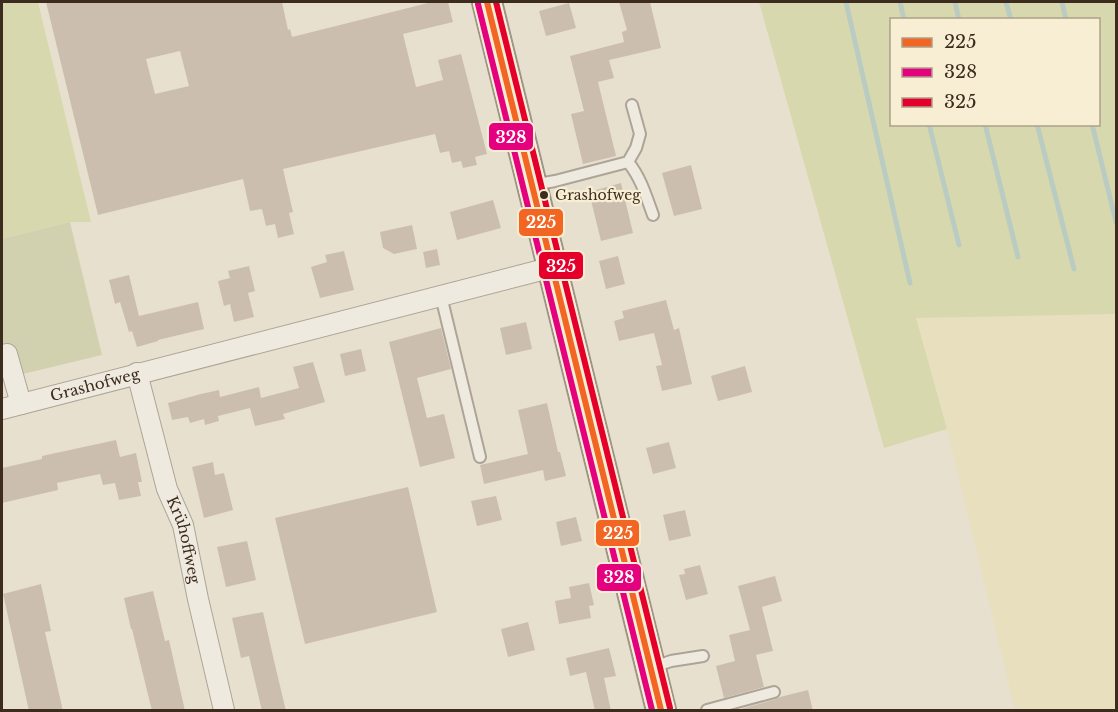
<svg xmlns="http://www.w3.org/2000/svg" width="1118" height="712" font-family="'Libre Baskerville',serif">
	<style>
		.farmland { fill: #e8dfbe }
		.green { fill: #d8d8af; fill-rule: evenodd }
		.cemetery { fill: #d2d1af }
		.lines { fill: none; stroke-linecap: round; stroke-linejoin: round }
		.stream { stroke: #baccc1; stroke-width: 5 }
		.building { fill: #ccbeaf; fill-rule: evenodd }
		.service-casing { stroke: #ada497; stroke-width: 14 }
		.minor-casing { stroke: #ada497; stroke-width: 22 }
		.secondary-casing { stroke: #9d9487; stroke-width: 32 }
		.service { stroke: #efeae0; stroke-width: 10 }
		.minor { stroke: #efeae0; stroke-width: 20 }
		.secondary { stroke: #efeae0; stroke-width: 28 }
		.bus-1-casing { stroke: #f8eed4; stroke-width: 10 }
		.bus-2-casing { stroke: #f8eed4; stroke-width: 10 }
		.bus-3-casing { stroke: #f8eed4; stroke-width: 10 }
		.bus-1 { stroke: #f26522; stroke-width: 6 }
		.bus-2 { stroke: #e5007d; stroke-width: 6 }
		.bus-3 { stroke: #e4002b; stroke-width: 6 }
		.bus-dot { fill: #3d2c1e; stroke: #f8eed4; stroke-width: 2 }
		.labels { text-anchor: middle; stroke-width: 4.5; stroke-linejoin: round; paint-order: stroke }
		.bus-label { font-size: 14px; fill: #3d2c1e; stroke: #f8eed4; text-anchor: start }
		.street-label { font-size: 15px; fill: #3d2c1e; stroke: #f8eed4 }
		.line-badge { stroke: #f8eed4; stroke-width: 2 }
		.badge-label { font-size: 16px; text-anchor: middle; font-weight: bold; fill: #fff }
	</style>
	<rect width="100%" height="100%" fill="#e8e0ce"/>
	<path class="farmland" d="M1116,314V710H1015L947,429L915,318Z"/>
	<path class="green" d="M2,2H38L91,222H70L2,239Z
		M759,2H1116V314L916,318L947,429L884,448ZM892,20H1098V124H892Z"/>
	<path class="cemetery" d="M70,222L102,355L2,379V239Z"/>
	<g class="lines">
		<path class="stream" d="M846,2L910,283
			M900,2L904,20
			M955,2L959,20
			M1006,2L1011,20
			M1062,2L1066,20
			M929,124L959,245
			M985,124L1018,257
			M1037,124L1074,269
			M1092,124L1116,222"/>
	</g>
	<path class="building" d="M46,2H282L288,30L290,29L292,37L432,2H448L453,22L403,34L416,87L443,80L438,60L461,54L487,154L475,157L477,165L463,168L461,161L452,163L449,151L440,153L435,134L283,169L293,212L289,213L294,234L278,238L275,224L266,226L262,209L250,211L243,179L98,215ZM180,51L189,86L155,94L146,59Z
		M619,2H650L661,48L609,60L614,78L598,82L616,156L583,164L571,114L584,111L570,56L624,42L622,32L627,30Z
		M569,3L576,28L546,36L539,11Z
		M691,165L702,209L674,216L662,173Z
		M621,183L633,233L601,241L589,192Z
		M493,200L501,228L457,240L450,212Z
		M412,225L417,249L394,254L383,248L380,232Z
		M437,249L440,265L426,268L423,252Z
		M344,251L354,290L320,298L311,267L327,262L325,255Z
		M618,256L625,284L606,289L599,261Z
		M249,266L255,291L248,293L254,317L234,322L230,304L224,306L218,281L230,278L228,271Z
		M129,275L139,316L198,302L204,329L158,340V341L137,347L132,331L129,332L120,302L115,304L109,280Z
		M666,300L674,330L679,328L692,384L662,391L656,366L662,365L654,333L619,341L614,321L624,318L622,311Z
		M526,322L532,349L506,355L500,328Z
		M441,328L451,369L417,378L427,418L444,414L455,458L420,467L389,342Z
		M361,349L366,371L345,376L340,354Z
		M313,362L325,402L283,414L285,419L255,426L250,408L218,416L219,421L205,425L204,419L190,423L188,417L172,420L168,403L201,394L219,390L220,397L259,387L261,398L299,388L293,367Z
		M745,366L752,392L718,401L711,376Z
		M547,403L558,452H560L566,476L545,481L543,470L484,484L480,465L528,454L518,410Z
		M116,440L120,457L136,453L142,482H138L141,496L119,500L115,483L103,485L100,474L57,483L58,490L2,503V468L42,459V456Z
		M669,442L676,468L653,474L646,448Z
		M213,462L215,475L224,473L233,510L204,518L192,467Z
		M408,487L437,612L305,644L275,518Z
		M496,496L502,520L477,526L471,501Z
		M685,510L691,536L669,541L663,515Z
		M576,517L582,541L561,546L556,522Z
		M247,541L256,580L226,587L217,547Z
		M700,565L708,594L686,600L679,575L685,574L684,569Z
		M775,576L782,601L762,607L773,651L756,655L764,687L724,698L716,666L735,661L729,635L750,630L738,586Z
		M589,583L594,605L589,606L591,618L559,624L555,601L571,598L569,587Z
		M41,584L51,631L45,632L63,711H29L3,594Z
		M153,591L165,641L169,640L185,711H152L132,629H131L124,598Z
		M263,612L275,665L286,711H262L249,656L241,658L232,618Z
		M528,622L535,650L508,657L501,629Z
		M609,648L616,676L604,678L611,711H595L586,672L570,676L566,658Z
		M808,690L813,711H734L776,699L780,697Z"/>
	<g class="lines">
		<defs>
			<path id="service" d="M628,162C641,178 646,196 653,215
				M533,185L555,181L628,162L636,148L640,134L632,105
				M441,296L480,457
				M651,668L671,661L703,656
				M707,710L774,692"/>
			<g id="minor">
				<path d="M7,354L21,404"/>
				<path id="s1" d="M137,373L167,489L183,525L198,599L224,710"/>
				<path id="s2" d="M2,409L553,267"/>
			</g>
			<path id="secondary" d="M487,2L661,710"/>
		</defs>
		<use href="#service" class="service-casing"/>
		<use href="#minor" class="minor-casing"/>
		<use href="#secondary" class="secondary-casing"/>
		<use href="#service" class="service"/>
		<use href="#minor" class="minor"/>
		<use href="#secondary" class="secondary"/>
		<defs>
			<path id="bus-1" d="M487,2L661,710"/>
			<path id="bus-2" d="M478,4L652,710"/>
			<path id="bus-3" d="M496,2L670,708"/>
		</defs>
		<use href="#bus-1" class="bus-1-casing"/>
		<use href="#bus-2" class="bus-2-casing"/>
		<use href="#bus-3" class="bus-3-casing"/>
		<use href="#bus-1" class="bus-1"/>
		<use href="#bus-2" class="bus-2"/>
		<use href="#bus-3" class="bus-3"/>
	</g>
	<circle class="bus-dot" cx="544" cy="195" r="5"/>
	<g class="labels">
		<g class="bus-label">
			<text x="555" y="200">Grashofweg</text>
		</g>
		<g class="street-label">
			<text dy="5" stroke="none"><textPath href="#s2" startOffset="96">Grashofweg</textPath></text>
			<text dy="5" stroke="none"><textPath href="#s1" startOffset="174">Krühoffweg</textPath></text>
		</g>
	</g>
	<g class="line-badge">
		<rect x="488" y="122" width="46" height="29" rx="6" fill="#e5007d"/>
		<rect x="518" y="208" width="46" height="29" rx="6" fill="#f26522"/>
		<rect x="538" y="251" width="46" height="29" rx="6" fill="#e4002b"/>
		<rect x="595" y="519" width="45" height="28" rx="6" fill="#f26522"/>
		<rect x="596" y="563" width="46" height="29" rx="6" fill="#e5007d"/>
	</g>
	<g class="badge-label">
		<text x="511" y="143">328</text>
		<text x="541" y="228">225</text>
		<text x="561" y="272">325</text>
		<text x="618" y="539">225</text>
		<text x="619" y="583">328</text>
	</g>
	<rect width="1118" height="712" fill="none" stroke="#3d2c1e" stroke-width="6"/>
	<rect x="890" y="18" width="210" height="108" fill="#f8eed4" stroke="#ada08b" stroke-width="1.5"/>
	<rect x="902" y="38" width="30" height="9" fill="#f26522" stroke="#ada08b" stroke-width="1.5"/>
	<text x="944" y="48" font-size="18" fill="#3d2c1e">225</text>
	<rect x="902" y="68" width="30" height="9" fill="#e5007d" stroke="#ada08b" stroke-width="1.5"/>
	<text x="944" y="78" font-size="18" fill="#3d2c1e">328</text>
	<rect x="902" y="98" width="30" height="9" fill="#e4002b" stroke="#ada08b" stroke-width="1.5"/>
	<text x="944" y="108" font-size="18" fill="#3d2c1e">325</text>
</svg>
